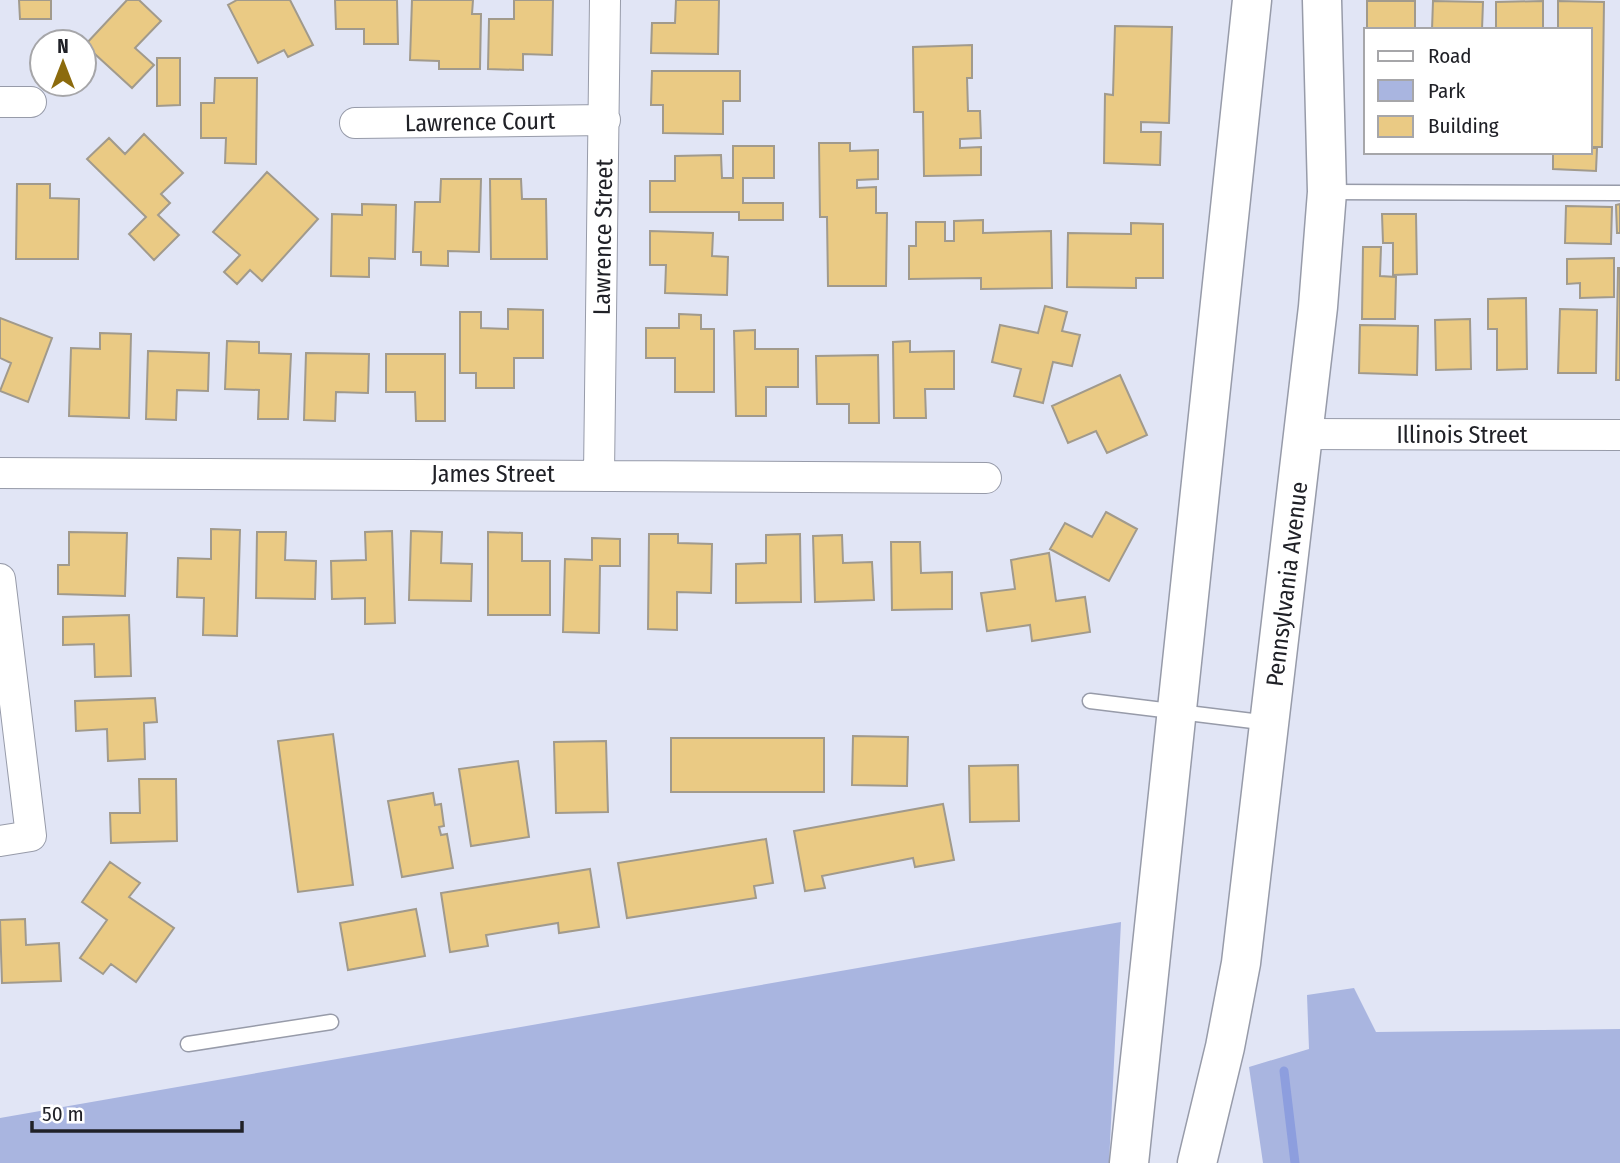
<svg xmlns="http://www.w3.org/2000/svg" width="1620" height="1163" font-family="'Fira Sans Condensed',sans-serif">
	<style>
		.green { fill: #a9b5e0 }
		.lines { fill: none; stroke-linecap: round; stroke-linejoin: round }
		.stream { stroke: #8d9ede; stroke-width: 9 }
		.building { fill: #eaca84; stroke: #a19a8c; stroke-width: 2 }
		.lane-casing { stroke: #979ba9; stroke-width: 17 }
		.street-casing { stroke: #979ba9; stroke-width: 32 }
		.secondary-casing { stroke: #979ba9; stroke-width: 41 }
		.lane { stroke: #fff; stroke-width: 14 }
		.street { stroke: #fff; stroke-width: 30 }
		.secondary { stroke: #fff; stroke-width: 38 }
		.labels { text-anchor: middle; stroke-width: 5; stroke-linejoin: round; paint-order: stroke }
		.street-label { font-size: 24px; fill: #202127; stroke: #fff }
	</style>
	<rect width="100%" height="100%" fill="#e1e5f5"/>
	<path class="green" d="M1121,922L1109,1163H0V1118Z
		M1354,988L1376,1032L1620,1029V1163H1263L1249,1067L1309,1049L1307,995Z"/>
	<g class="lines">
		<path class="stream" d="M1284,1071L1295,1163"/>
	</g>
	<path class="building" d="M19,0H51V19H20Z
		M127,0H139L161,21L135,48L154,65L132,88L85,45Z
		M237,0H290L313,45L288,57L284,50L258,63L228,5Z
		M335,0H397L398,44H364V29H336Z
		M412,0H473L472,14H481L480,69H439V61L410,60Z
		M514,0H553L552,55L523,54V70L488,69L489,19H514Z
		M676,0H719L718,54L651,53L652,23H675Z
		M1367,1H1415V30H1367Z
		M1433,1L1483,2L1482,30H1432Z
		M1543,1V30H1496V2Z
		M1558,1L1604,2L1602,147H1590V30H1558Z
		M1115,26L1172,27L1169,123L1141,122V132H1161L1160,165L1104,163L1105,94L1113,95Z
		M972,45V78H967L968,111H980L981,138L960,139V148L981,147V175L924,176L923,112H914L913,47Z
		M157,58H180V105L157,106Z
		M652,71H740V101H723V134L663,133V105H651Z
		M215,78H257L256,164L225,163L226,138H201V103H214Z
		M144,134L183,173L161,194L170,203L158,215L179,235L154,260L129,234L146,217L87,159L109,138L125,154Z
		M819,143H850V151L878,150V179L857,180V188L876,187V213H887L886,286H828L827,217H820Z
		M733,146H774V178H743V203H783V220H739V212H650V181H675V156L721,155L722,178H733Z
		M1590,148H1597L1596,171L1553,169V154L1590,152Z
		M267,172L318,219L262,281L250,270L237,284L224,272L240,255L213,232Z
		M441,179H481L479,252L448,251V266L421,265V252H413L415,202H440Z
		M490,179H521L522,199H546L547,259H491Z
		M17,184H50V198L79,199L78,259H16Z
		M362,204L396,205L395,259L369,258V277L331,276L332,214L362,215Z
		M1620,204V233H1617L1616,205Z
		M1566,206L1612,207L1611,244L1565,243Z
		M1382,214H1416L1417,274L1393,275V243H1383Z
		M983,220V233L1051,231L1052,288L981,289V278L909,279V246H916V222H945V241H954V221Z
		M1131,223L1163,224V278H1136V288L1067,287L1068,233L1131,234Z
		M650,231L713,233L712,256L728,257L727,295L665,293L666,265H650Z
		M1363,247H1381L1380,276L1396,277L1395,319H1362Z
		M1614,258V297L1580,298V283L1567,284V259Z
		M1618,268H1620V380H1616Z
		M1526,298L1527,369L1497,370V329H1488V299Z
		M1045,306L1067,312L1062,331L1080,335L1072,366L1053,362L1043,403L1014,396L1021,369L992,362L1000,325L1038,333Z
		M508,309L543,310V358H514V388H476V373H460V312H481V328L508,329Z
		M1560,309L1597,310L1596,373H1558Z
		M679,314L701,315V329H714V392H675V358H646V328H679Z
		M0,318L52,338L28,402L0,391L11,363L0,358Z
		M1470,319L1471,369L1436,370L1435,320Z
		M1360,325L1418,326L1417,375L1359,373Z
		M755,330V349H798V387H766V416H736L734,331Z
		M100,333L131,334L129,418L69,416L71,348L100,349Z
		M227,341L259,342V353L291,354L288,419H258L259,390L225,389Z
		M910,341V352L954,351V389H925L926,418H894L893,342Z
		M148,351L209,353L208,391L177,390L176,420L146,419Z
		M306,353L369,354L368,393L336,392L335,421L304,420Z
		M386,354H445V421H416L415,392H386Z
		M878,355L879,423H849V404H817L816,356Z
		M1120,375L1147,435L1107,453L1096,431L1068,443L1052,406Z
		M1106,512L1137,529L1109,581L1050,549L1065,523L1092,537Z
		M211,529L240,530L237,636L203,635L204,598L177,597L178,558L211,559Z
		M392,531L395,623L365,624V598L332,599L331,561L366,560L365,532Z
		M411,531L442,532L441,563L472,564L471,601L409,600Z
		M69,532L127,533L125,596L58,594V565H69Z
		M257,532H286L285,560L316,561L315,599L256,598Z
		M488,532L522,533V561H550V615H488Z
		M649,534H678V543L712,544L711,593L677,592V630L648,629Z
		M800,534L801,602L736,603V564L766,563V535Z
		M842,535L843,563L872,562L874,600L815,602L813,536Z
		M592,538L620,539V566H600L599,633L563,632L565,559L592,560Z
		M891,542H920L921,573L952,572V609L892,610Z
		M1049,553L1056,601L1085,597L1090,632L1032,641L1030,625L987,631L981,593L1015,589L1011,560Z
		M129,615L131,676L95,677L94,644L63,645V617Z
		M155,698L157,722L144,723L145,759L108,761L107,729L76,731L75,701Z
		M333,734L353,885L298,892L278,741Z
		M853,736L908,737L907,786L852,785Z
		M671,738H824V792H671Z
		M606,741L608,812L556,813L554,742Z
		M518,761L529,837L471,846L459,769Z
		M1018,765L1019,821L970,822L969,766Z
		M139,779H176L177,841L111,843L110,813H140Z
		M433,793L435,805L441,804L444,826L439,827L441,835L447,834L453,868L402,877L388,801Z
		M943,804L954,860L915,867L913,858L822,876L825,888L805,891L794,831Z
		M766,839L773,883L754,886L756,898L627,918L618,863Z
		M110,862L140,883L129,897L174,928L136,982L111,964L103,974L80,958L107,920L82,902Z
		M590,869L599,927L559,933L558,923L486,935L488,946L450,952L441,893Z
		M416,909L425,956L348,970L340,923Z
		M25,919L26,945L59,943L61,981L2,983L0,920Z"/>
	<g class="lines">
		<defs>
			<path id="lane" d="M1327,192L1620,193
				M1090,701L1269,723
				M188,1044L331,1022"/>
			<path id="street" d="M0,102H31
				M355,123L605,120
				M1304,434L1620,435
				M0,473L986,478
				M599,474L605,0
				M0,579L31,836L0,841"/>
			<path id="secondary" d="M1129,1163L1252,0
				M1197,1163L1225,1047L1241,963L1318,307L1327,192L1322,0"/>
		</defs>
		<use href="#lane" class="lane-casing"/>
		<use href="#street" class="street-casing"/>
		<use href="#secondary" class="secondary-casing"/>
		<use href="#lane" class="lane"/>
		<use href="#street" class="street"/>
		<use href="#secondary" class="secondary"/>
	</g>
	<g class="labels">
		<g class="street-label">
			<text transform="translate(480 122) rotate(-1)" y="8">Lawrence Court</text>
			<text transform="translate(603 237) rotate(-89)" y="8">Lawrence Street</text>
			<text x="1462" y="443">Illinois Street</text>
			<text x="493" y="482">James Street</text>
			<text transform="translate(1287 584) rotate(-83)" y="8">Pennsylvania Avenue</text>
		</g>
	</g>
	<rect x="1364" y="28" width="228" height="126" fill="#ffffff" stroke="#a6a6a9" stroke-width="2"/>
	<rect x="1378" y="51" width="35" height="10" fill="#ffffff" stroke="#a6a6a9" stroke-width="2"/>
	<text x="1428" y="63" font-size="21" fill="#202127">Road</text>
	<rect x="1378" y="80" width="35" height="21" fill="#a9b5e0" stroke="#a6a6a9" stroke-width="2"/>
	<text x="1428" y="98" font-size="21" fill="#202127">Park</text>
	<rect x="1378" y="116" width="35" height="21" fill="#eaca84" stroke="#a6a6a9" stroke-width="2"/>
	<text x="1428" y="133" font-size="21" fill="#202127">Building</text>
	<g transform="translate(63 63)"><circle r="33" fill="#ffffff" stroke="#a6a6a9" stroke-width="2"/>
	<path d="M0-5L12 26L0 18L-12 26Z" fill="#8c6b0d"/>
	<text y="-10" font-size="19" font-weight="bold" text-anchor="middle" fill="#202127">N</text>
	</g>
	<path d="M32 1121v10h210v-10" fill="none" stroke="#202127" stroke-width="3.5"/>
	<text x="42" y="1121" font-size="21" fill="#202127" stroke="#ffffff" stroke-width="5" paint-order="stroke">50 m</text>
</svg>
